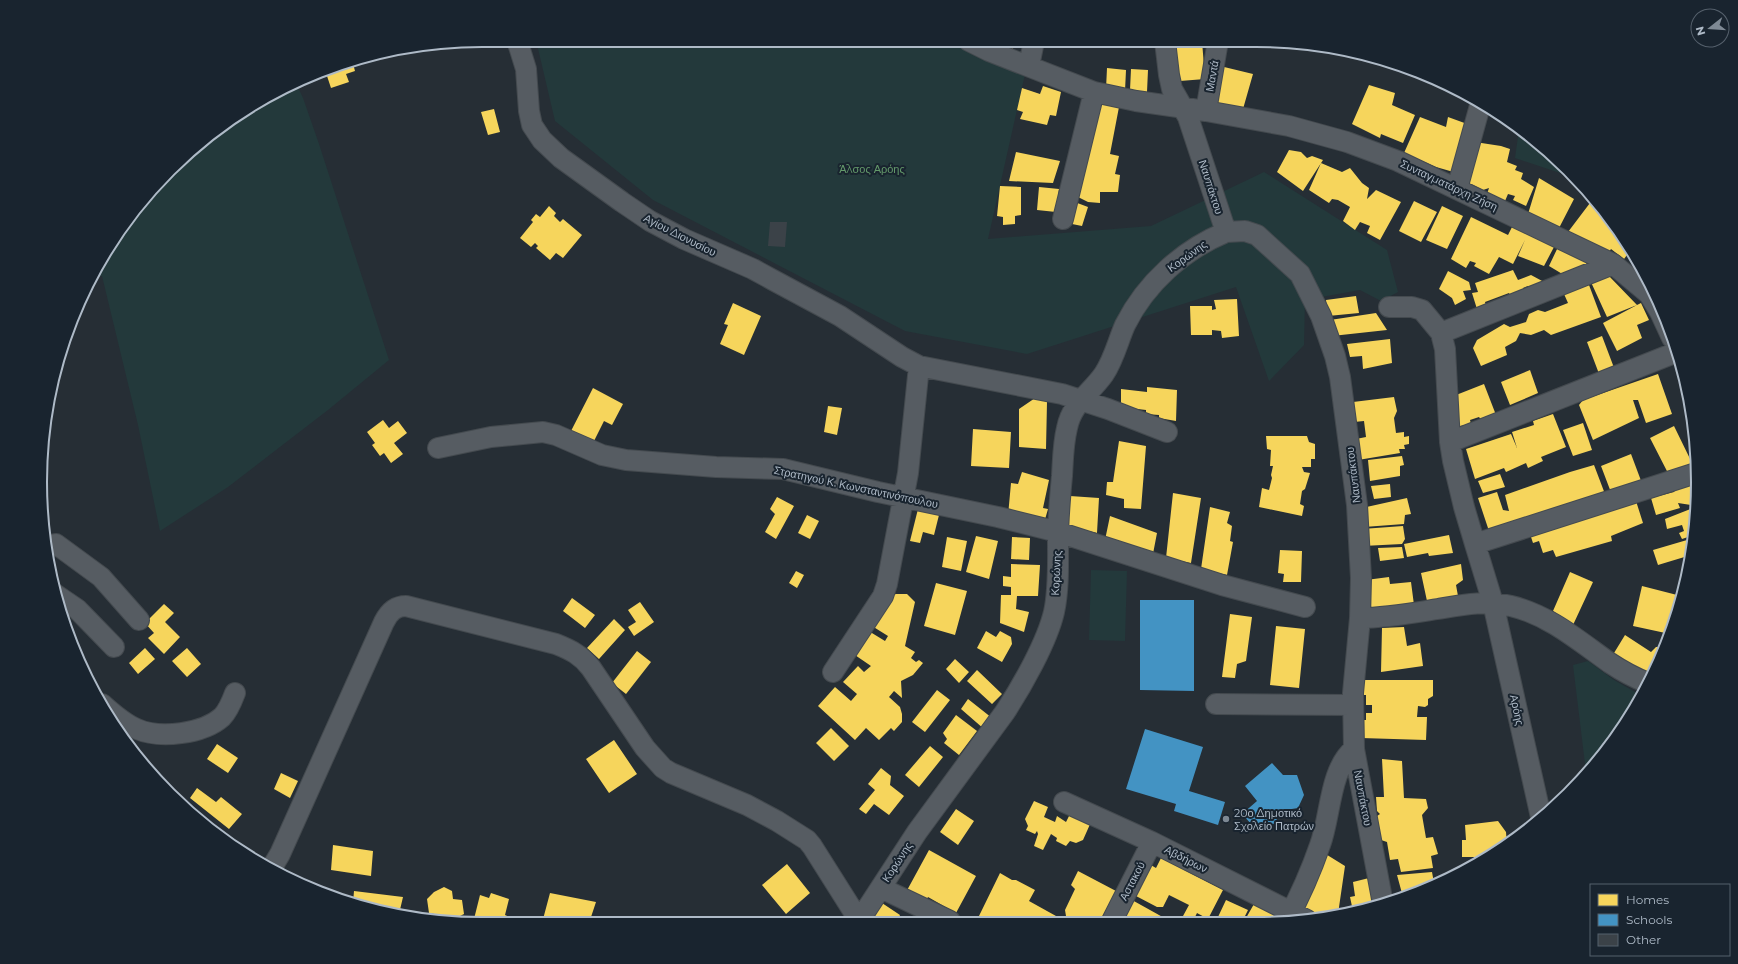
<svg xmlns="http://www.w3.org/2000/svg" width="1738" height="964" font-family="Montserrat,sans-serif">
	<style>
		.green { fill: #23393b }
		.homes { fill: #f6d55c }
		.schools { fill: #4393c3 }
		.building { fill: #3b4248 }
		.lines { fill: none; stroke-linecap: round; stroke-linejoin: round }
		.minor-casing { stroke: #444a4f; stroke-width: 22 }
		.minor { stroke: #565c62; stroke-width: 20 }
		.poi-dot { fill: #7e8994; stroke: #19242f; stroke-width: 1.5 }
		.labels { text-anchor: middle; stroke-width: 4; stroke-linejoin: round; paint-order: stroke }
		.street-label { font-size: 11px; fill: #aebac7; stroke: #19242f }
		.park-label { font-size: 11px; fill: #649a6b; stroke: #19242f }
		.poi-label { font-size: 11px; fill: #aebac7; stroke: #19242f; text-anchor: start }
		.rim { fill: none; stroke: #aebac7; stroke-width: 2 }
	</style>
	<rect width="100%" height="100%" fill="#262e35"/>
	<path class="green" d="M536,40L955,41L974,53L1025,74L988,239L1151,226L1264,172L1387,250L1398,292L1381,301L1360,290L1305,300L1304,345L1269,381L1236,287L1027,354L905,331L653,200L555,121Z
		M296,83L303,98L319,144L389,360L328,410L228,487L160,531L138,425L102,276L93,277L114,237L150,190L213,131L261,99Z
		M1519,129L1547,150L1561,164L1560,173L1515,158Z
		M1091,570L1127,571L1125,641L1089,640Z
		M1588,661L1614,680L1642,696L1639,703L1586,772L1573,665Z"/>
	<path class="homes" d="M990,41H1014L1012,50Z
		M1175,41H1202L1205,79L1180,81Z
		M352,60L355,71L346,74L349,82L331,88L325,70Z
		M1220,66L1253,74L1243,109L1213,103Z
		M1107,68L1126,70L1125,91L1106,89Z
		M1131,69L1148,70L1147,92L1130,90Z
		M1369,85L1395,93L1392,105L1415,115L1403,143L1381,134L1380,138L1352,124Z
		M1043,86L1061,92L1056,116L1050,115L1047,125L1020,119L1023,112L1017,110L1022,88L1040,94Z
		M1098,102L1119,107L1110,154L1119,156L1115,174L1120,175L1118,192H1100V203L1088,202L1076,196Z
		M494,109L500,132L488,135L481,112Z
		M1420,117L1446,127L1448,117L1470,125L1457,173L1436,167L1404,153Z
		M1475,142L1501,146L1510,149L1507,162L1517,166L1515,170L1523,173L1521,179L1534,187L1526,206L1513,200L1515,196L1508,194L1505,201L1487,194L1489,188L1483,190L1465,181Z
		M1289,150L1301,152L1307,158L1312,156L1323,160L1303,191L1277,172Z
		M1016,152L1060,161L1053,183L1009,181Z
		M1321,163L1342,172L1350,168L1362,183L1369,188L1367,199L1376,190L1401,202L1380,240L1367,233L1370,226L1360,222L1355,230L1343,221L1350,207L1338,200L1332,199L1329,203L1309,190Z
		M1539,178L1574,199L1558,230L1528,214Z
		M1000,186L1021,187V215L1015,216V224L1003,225V217L997,216Z
		M1039,187L1059,189L1056,212L1037,210Z
		M1593,199L1607,213L1616,228L1615,230L1619,233L1630,251L1624,259L1611,249L1609,252L1568,232Z
		M1072,201L1088,207L1082,226L1072,224L1073,220L1066,217Z
		M1414,201L1437,212L1421,242L1399,231Z
		M549,206L556,213L554,216L560,222L563,219L582,235L563,258L556,253L550,260L536,248L538,246L535,243L531,247L520,238L533,222L531,220L536,214L540,217Z
		M1442,206L1463,216L1447,249L1426,240Z
		M1471,217L1508,235L1513,225L1554,247L1544,266L1518,256L1525,240L1513,264L1499,257L1489,274L1474,266L1476,263L1470,261L1466,268L1451,259Z
		M1558,247L1588,261L1580,273L1569,278L1549,266Z
		M1637,262L1646,277L1639,279L1630,270Z
		M1513,270L1518,280L1531,275L1544,282L1529,288L1528,286L1523,288L1524,292L1511,297L1509,293L1485,302L1486,306L1477,309L1472,293L1478,292L1475,283Z
		M1448,271L1469,282L1471,290L1463,291L1466,299L1455,305L1452,298L1439,289Z
		M1608,275L1637,305L1641,303L1649,320L1637,325L1642,338L1617,351L1603,323L1637,305L1607,317L1590,280Z
		M1589,285L1601,317L1551,335L1544,330L1531,335L1520,333L1516,341L1505,347L1507,355L1481,366L1473,348L1477,340L1504,324L1510,327L1526,322L1529,314L1538,310L1545,312L1568,303L1564,294Z
		M1356,296L1359,313L1328,316L1326,300Z
		M1237,299L1239,336L1222,338L1221,331L1212,330V335H1191L1190,306H1212V310L1216,309L1214,300Z
		M733,303L761,316L744,355L720,344L728,325L724,324Z
		M1376,313L1387,330L1332,336L1330,320Z
		M1602,336L1616,373L1601,379L1587,342Z
		M1390,339L1392,363L1363,369L1362,356L1350,357L1347,344Z
		M1530,370L1538,393L1510,405L1501,382Z
		M1658,374L1672,414L1646,423L1638,400H1633L1639,418L1593,440L1579,405L1583,400Z
		M1484,384L1496,415L1482,421L1479,417L1470,420L1471,424L1460,426L1451,397Z
		M1147,387L1177,390L1176,421L1159,418V415L1146,414V410L1121,407V389L1147,392Z
		M593,388L623,404L612,425L604,421L593,443L571,431Z
		M1041,394L1047,402L1046,449L1019,447V409Z
		M1394,397L1397,411L1394,418L1396,433L1404,432V437L1409,436V444L1404,445L1405,449H1399L1400,453L1358,460L1356,439L1366,437L1364,421L1354,422L1353,402Z
		M828,406L842,408L837,435L824,432Z
		M1553,414L1566,447L1541,457L1543,461L1528,468L1526,463L1506,472L1504,468L1475,479L1466,449L1511,434L1517,448L1512,432L1534,425L1533,421Z
		M383,420L389,428L398,421L407,433L394,443L403,454L391,463L384,453L380,456L372,445L375,443L367,432Z
		M1583,423L1592,450L1573,456L1563,430Z
		M1674,426L1694,467L1670,477L1650,438Z
		M973,429L1011,432L1009,468L971,466Z
		M1266,436H1307L1309,442L1315,444V459H1311V467H1302L1304,472L1310,473L1305,489L1302,491L1300,504L1304,506L1302,516L1259,507L1262,488L1269,490L1272,478L1271,475L1273,466H1270L1271,450L1267,449Z
		M1119,441L1146,446L1141,509L1124,508V499L1106,495L1107,482H1113Z
		M1631,454L1643,486L1612,495L1601,466Z
		M1402,456L1404,465L1400,466V476L1370,481L1368,460Z
		M1594,465L1605,494L1489,531L1478,498L1497,492L1503,510L1509,511L1505,495L1570,472Z
		M1022,472L1049,480L1043,508L1048,509L1044,523L1008,516L1011,483L1018,484Z
		M1500,474L1505,487L1483,493L1478,481Z
		M1696,479L1694,535L1682,539L1679,533L1684,531L1682,525L1667,529L1665,519L1693,508L1691,505L1678,503L1680,508L1656,515L1651,498L1674,492L1678,486Z
		M1390,484L1391,497L1374,499L1371,486Z
		M1173,493L1201,498L1191,563L1166,558Z
		M1070,496L1099,498L1097,533L1063,525Z
		M777,497L794,506L776,539L765,532L775,514L770,509Z
		M1407,498L1411,514L1405,515L1404,524L1364,527L1362,508Z
		M1636,501L1643,523L1611,536L1612,541L1556,557L1553,550L1543,553L1539,541L1533,543L1530,534Z
		M1210,507L1230,512L1227,523L1232,526L1230,541L1233,542L1227,575L1201,569Z
		M918,509L939,515L934,535L923,532L920,543L910,541Z
		M807,515L819,521L810,539L798,533Z
		M1110,516L1157,533L1152,559L1105,540Z
		M1403,526L1405,539L1402,544L1363,546L1362,529Z
		M1449,535L1453,553L1429,556L1428,553L1407,557L1404,544Z
		M976,536L998,541L989,579L966,572Z
		M947,537L967,541L961,571L942,567Z
		M1012,537L1030,538L1029,560L1011,559Z
		M1687,540L1691,555L1658,565L1653,550Z
		M1402,547L1404,558L1380,561L1378,548Z
		M1280,550L1302,551L1301,582H1283L1284,574L1278,573Z
		M1011,564L1040,565L1038,596H1017L1016,609L1029,612L1024,632L1000,623L1001,595H1011V587L1003,586V576L1011,577Z
		M1461,564L1463,580L1456,585L1458,596L1427,601L1421,573Z
		M796,571L804,575L797,588L789,583Z
		M1570,572L1593,582L1573,625L1553,611Z
		M1389,577L1390,584L1411,582L1414,605L1368,609L1366,580Z
		M936,583L967,591L955,635L924,626Z
		M1642,586L1681,596L1675,624L1670,634L1633,626Z
		M896,594H907L915,602L905,646L915,652L911,658L916,662L919,660L923,663L913,675L901,681L902,698L894,691L889,697L900,707L902,714V722L894,731L891,728L879,740L866,728L855,740L818,706L835,687L851,701L857,694L843,682L858,666L864,672L871,666L852,653L867,630L885,641L888,636L872,626L890,596Z
		M572,598L595,615L585,628L563,611Z
		M640,602L654,622L634,636L628,627L636,622L628,610Z
		M164,604L174,613L165,622L180,637L164,654L148,638L154,633L145,623Z
		M1230,614L1252,617L1246,661L1237,664L1235,678L1222,677Z
		M614,619L625,630L599,659L587,648Z
		M1276,626L1305,629L1299,688L1270,685Z
		M1404,627L1407,646L1420,643L1423,666L1381,672L1382,628Z
		M986,631L996,637L1000,631L1011,637L1012,644L1002,662L977,648Z
		M1625,635L1651,652L1656,647H1664L1650,679L1614,653Z
		M145,648L155,659L138,674L129,663Z
		M187,648L201,664L187,677L172,661Z
		M637,651L651,662L626,694L612,683Z
		M955,659L969,672L959,683L946,669Z
		M977,670L1002,694L992,704L967,681Z
		M1362,680H1433V696L1428,699V705L1425,707L1418,706L1417,717H1427L1426,740L1361,738V720H1366V713H1372V705H1366V695H1362Z
		M937,690L950,700L925,732L912,722Z
		M968,699L992,718L984,729L961,709Z
		M956,715L977,731L959,755L944,743L947,739L943,733Z
		M831,728L849,746L834,761L816,743Z
		M614,740L637,774L609,793L586,759Z
		M217,744L238,758L228,773L207,759Z
		M930,746L943,757L919,787L905,775Z
		M1382,759L1402,761L1404,798L1426,799L1428,808L1422,815L1426,838L1433,837L1438,854L1431,856L1433,868L1401,872L1398,859L1390,860L1387,842L1381,840L1377,816L1380,814L1377,811L1376,797H1384Z
		M881,768L891,776L890,785L904,796L889,815L874,804L866,814L859,809L875,790L868,784Z
		M281,773L298,781L290,798L274,789Z
		M197,788L216,802L221,797L242,814L229,829L190,798Z
		M1034,801L1048,807L1044,817L1055,822L1057,816L1066,822L1071,812L1091,822L1083,840L1076,843L1070,841L1066,846L1056,841L1057,838L1051,834L1043,850L1034,846L1038,834L1037,831L1035,834L1026,830L1028,826L1025,819Z
		M956,809L974,821L958,845L940,832Z
		M1498,821L1506,832L1507,845L1501,850L1475,863L1474,857H1462V840H1466L1465,825Z
		M333,845L373,851L371,876L331,870Z
		M929,850L976,876L956,913L928,897L924,904L905,894Z
		M1324,853L1345,866L1338,914L1320,919L1301,909Z
		M1161,858L1223,890L1208,919L1197,913L1193,921L1183,916L1189,905L1169,895L1163,907H1157L1136,896L1149,864L1156,868Z
		M787,864L810,893L786,914L762,885Z
		M1078,871L1116,891L1100,921H1072L1073,920L1066,916L1065,910L1075,889L1071,885Z
		M1432,872L1434,883L1395,901V897H1403L1397,875Z
		M1000,873L1012,880H1016L1035,890L1029,901L1056,916L1054,921H988L979,916Z
		M1369,878L1374,906L1353,911L1350,897L1355,896L1353,882Z
		M444,887L452,891L453,899L462,900L464,914L456,918L429,913L427,899L434,892Z
		M354,891L403,897L399,914L367,909L353,903Z
		M491,893L509,899L505,915L512,918L511,923H473L480,895L489,898Z
		M550,893L596,902L589,923H542Z
		M1132,900L1168,920L1122,921Z
		M1226,900L1248,910L1243,920L1225,921L1218,917Z
		M879,901L900,915L897,922H866Z
		M1254,904L1274,915L1271,920H1251L1246,918Z"/>
	<path class="schools" d="M1140,600H1194V691L1140,690Z
		M1145,729L1203,747L1189,791L1225,802L1218,825L1174,811L1176,804L1126,789Z
		M1272,763L1283,775H1297L1304,795L1298,808L1279,811L1276,822L1269,827L1253,826L1242,814L1257,801L1245,786Z"/>
	<path class="building" d="M770,222H787L785,247L768,246Z"/>
	<g class="lines">
		<defs>
			<path id="minor" d="M517,40L526,69L529,111L532,125L542,140L561,158L622,202L650,221L684,239L753,269L773,280L840,316L902,357L919,366L1062,394L1108,409L1167,432
				M969,41L989,51L1094,92L1136,101L1206,111L1289,126L1347,142L1398,161L1613,264L1649,294L1660,312L1672,338
				M1165,41L1169,75L1172,89L1188,117L1226,232L1245,231L1257,235L1300,274L1321,316L1335,356L1340,377L1357,505L1361,578L1360,618L1353,693L1354,749L1383,904
				M1029,66L1034,41
				M1206,111L1218,41
				M1457,189L1481,102
				M1063,219L1094,92
				M1389,307H1412L1422,310L1441,333L1445,349L1450,442L1453,461L1464,507L1475,544
				M1441,333L1613,264
				M1450,442L1677,352
				M438,448L491,437L543,432L556,435L602,455L626,460L716,467L783,469L878,492L998,517L1058,532L1222,585L1305,607
				M47,546L56,544L101,577L139,620
				M55,594L77,609L114,647
				M1360,618C1386,618 1413,613 1438,609C1462,605 1487,600 1511,606C1549,615 1579,641 1610,663C1622,671 1635,678 1648,683
				M833,672L883,596L887,584L908,473L919,366
				M102,704C112,713 124,724 137,729C160,739 203,734 222,717C228,711 232,701 235,693
				M1216,704L1353,705
				M1064,802L1152,842L1307,920
				M1541,817L1493,603L1475,544L1696,473
				M271,869L280,854L384,622C389,612 395,606 406,606L556,644C571,650 581,655 591,668L645,748L663,768L671,773L747,805L777,821L807,840L812,846L860,922
				M881,888L950,921
				M1287,920C1300,896 1311,871 1320,845C1331,816 1329,770 1354,749
				M859,921L917,832L1005,712C1022,686 1047,642 1054,612C1059,589 1058,563 1058,540C1058,518 1060,497 1062,476C1063,460 1063,444 1067,428C1072,403 1090,394 1104,374C1114,359 1118,341 1125,325C1146,283 1183,250 1226,232
				M1112,921L1152,842"/>
		</defs>
		<use href="#minor" class="minor-casing"/>
		<use href="#minor" class="minor"/>
	</g>
	<circle class="poi-dot" cx="1226" cy="819" r="4"/>
	<g class="labels">
		<g class="street-label">
			<text transform="translate(1212 76) rotate(-80)" y="4">Μαντά</text>
			<text transform="translate(1449 185) rotate(25)" y="4">Συνταγματάρχη Ζήση</text>
			<text transform="translate(1211 187) rotate(72)" y="4">Ναυπάκτου</text>
			<text transform="translate(680 235) rotate(27)" y="4">Αγίου Διονυσίου</text>
			<text transform="translate(1187 256) rotate(-36)" y="4">Κορώνης</text>
			<text transform="translate(1353 475) rotate(-97)" y="4">Ναυπάκτου</text>
			<text transform="translate(856 487) rotate(12)" y="4">Στρατηγού Κ. Κωνσταντινόπουλου</text>
			<text transform="translate(1056 573) rotate(-87)" y="4">Κορώνης</text>
			<text transform="translate(1517 710) rotate(78)" y="4">Αρόης</text>
			<text transform="translate(1363 798) rotate(79)" y="4">Ναυπάκτου</text>
			<text transform="translate(1186 859) rotate(27)" y="4">Αβδήρων</text>
			<text transform="translate(897 862) rotate(-57)" y="4">Κορώνης</text>
			<text transform="translate(1132 881) rotate(-63)" y="4">Αστακού</text>
		</g>
		<g class="park-label">
			<text x="872" y="173">Άλσος Αρόης</text>
		</g>
		<g class="poi-label">
			<text x="1234" y="817">20ο Δημοτικό<tspan x="1234" dy="13">Σχολείο Πατρών</tspan></text>
		</g>
	</g>
	<path d="M0 0H1738V964H0ZM482 47H1256A435 435 0 0 1 1691 482V482A435 435 0 0 1 1256 917H482A435 435 0 0 1 47 482V482A435 435 0 0 1 482 47Z" fill="#19242f" fill-rule="evenodd"/>
	<path class="rim" d="M482 47H1256A435 435 0 0 1 1691 482V482A435 435 0 0 1 1256 917H482A435 435 0 0 1 47 482V482A435 435 0 0 1 482 47Z"/>
	<rect x="1590" y="884" width="140" height="72" fill="#19242f" stroke="#55606c"/>
	<rect x="1598" y="894" width="20" height="12" fill="#f6d55c" stroke="#55606c"/>
	<text x="1626" y="904" font-size="12" fill="#aebac7">Homes</text>
	<rect x="1598" y="914" width="20" height="12" fill="#4393c3" stroke="#55606c"/>
	<text x="1626" y="924" font-size="12" fill="#aebac7">Schools</text>
	<rect x="1598" y="934" width="20" height="12" fill="#3b4248" stroke="#55606c"/>
	<text x="1626" y="944" font-size="12" fill="#aebac7">Other</text>
	<g transform="translate(1710 28) rotate(253)"><circle r="19" fill="#19242f" stroke="#55606c"/>
	<path d="M0-3L7 15L0 10L-7 15Z" fill="#7e8994"/>
	<text y="-6" font-size="11" font-weight="bold" text-anchor="middle" fill="#aebac7">N</text>
	</g>
</svg>
